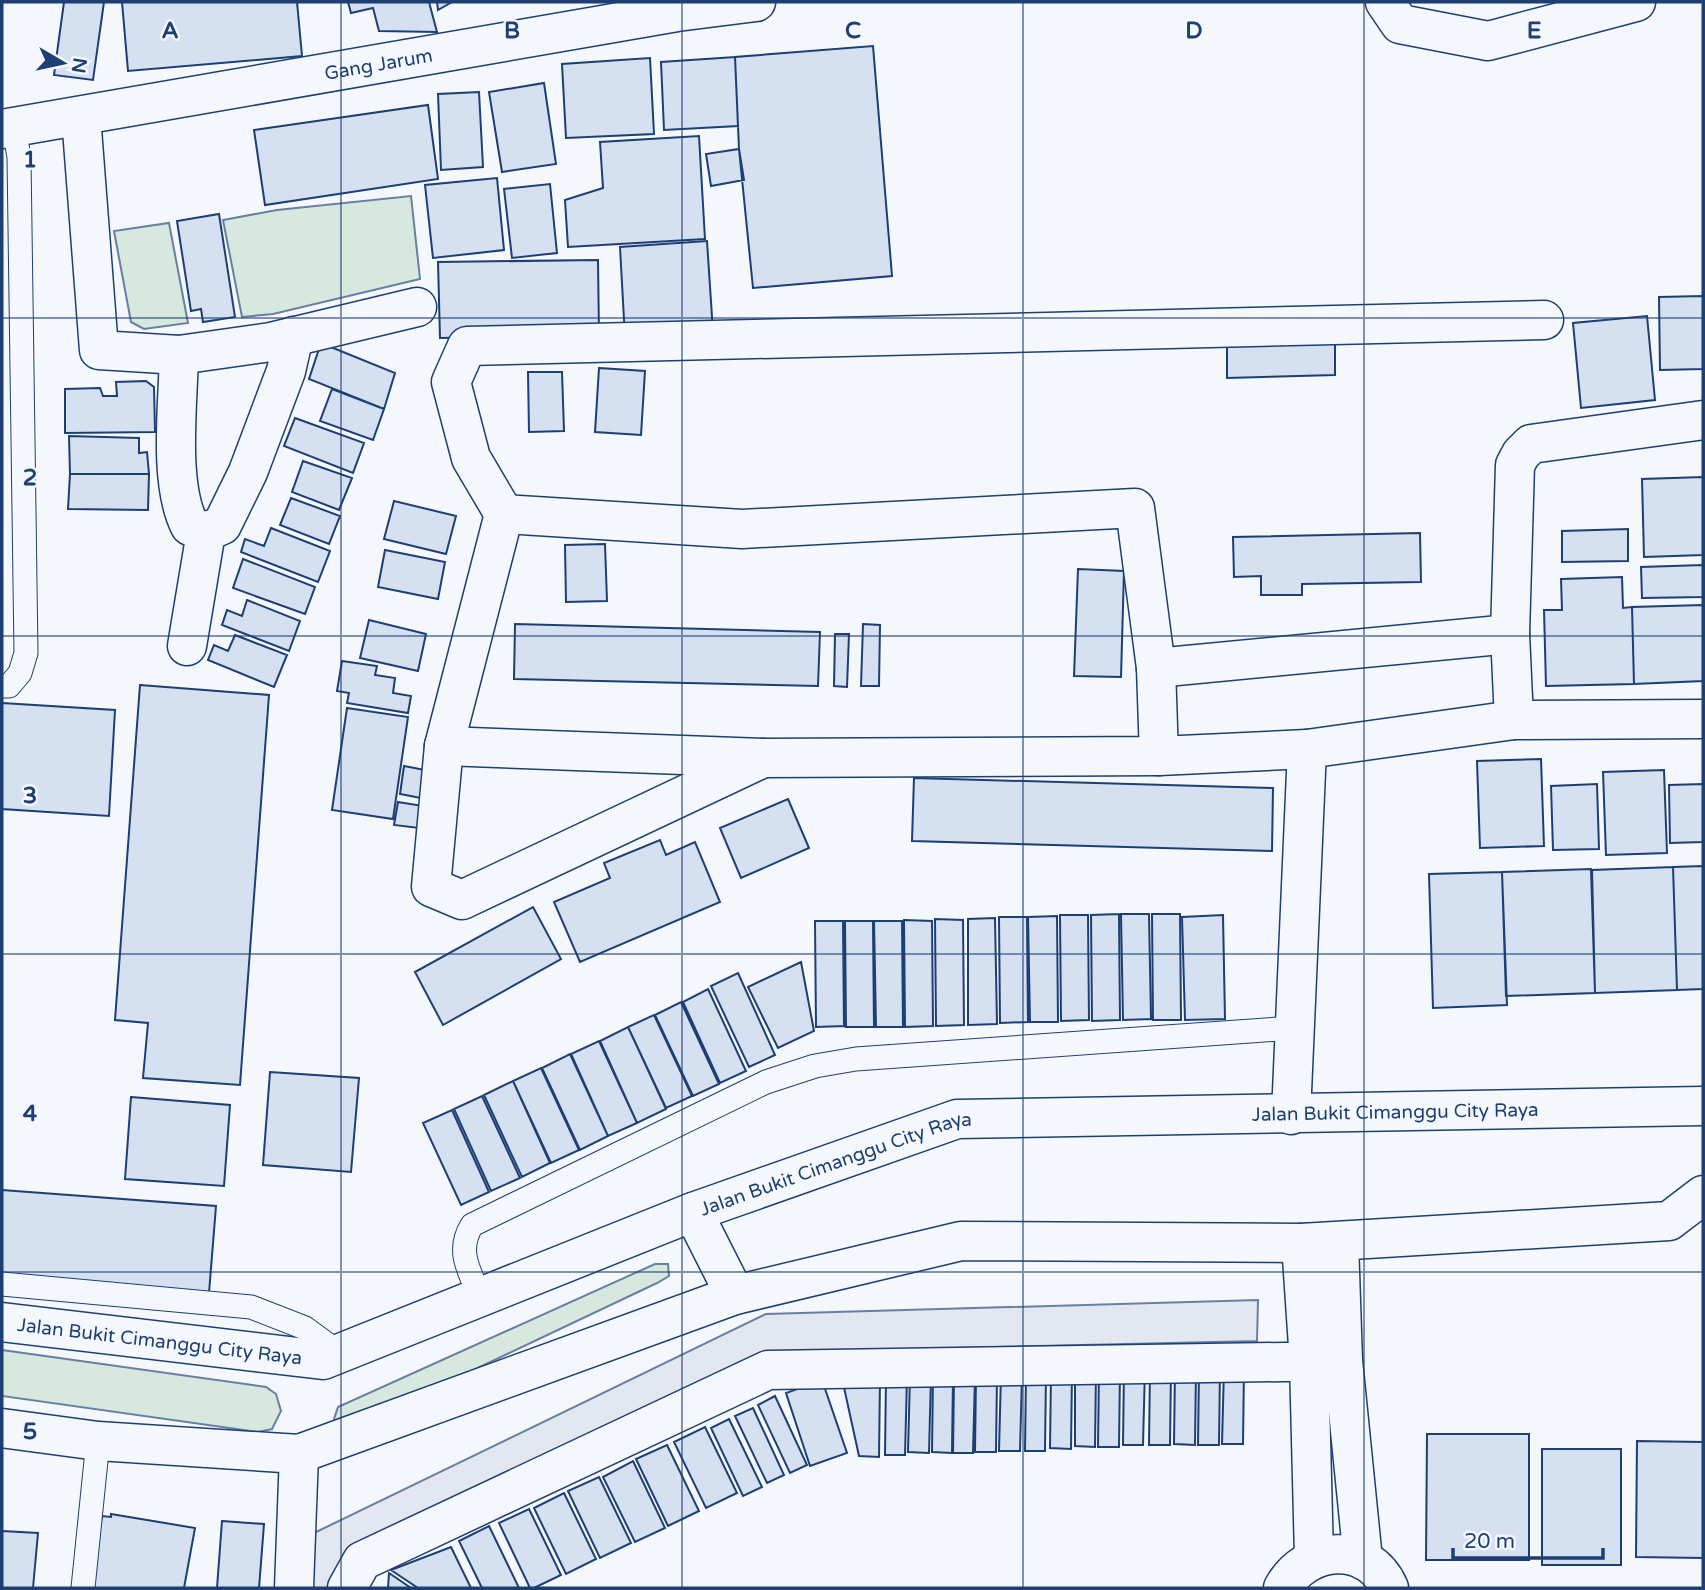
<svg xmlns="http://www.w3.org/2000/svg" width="1705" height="1590" font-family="'Varela Round',sans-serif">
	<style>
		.green { fill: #d7e8df; stroke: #687fa3; stroke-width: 2 }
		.parking { fill: #e3e8f0; stroke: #687fa3; stroke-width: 2 }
		.building { fill: #d5e0f0; stroke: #1d3f73; stroke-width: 2 }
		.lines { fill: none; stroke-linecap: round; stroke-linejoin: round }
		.lane-casing { stroke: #1d3f73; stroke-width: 25 }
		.street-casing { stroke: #1d3f73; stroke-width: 41 }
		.lane { stroke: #f4f7fb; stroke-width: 23 }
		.street { stroke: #f4f7fb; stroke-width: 38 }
		.grid { fill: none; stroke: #1d3f73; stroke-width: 2; stroke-opacity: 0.55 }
		.labels { text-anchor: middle; stroke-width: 5; stroke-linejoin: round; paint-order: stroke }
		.street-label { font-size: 19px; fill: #1d3f73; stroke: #f4f7fb }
		.grid-label { font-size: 23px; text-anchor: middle; font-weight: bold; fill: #1d3f73; stroke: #f4f7fb; stroke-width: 5; stroke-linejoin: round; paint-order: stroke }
	</style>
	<rect width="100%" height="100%" fill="#f4f7fb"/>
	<path class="green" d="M411,196L420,279L273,314L242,317L223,220L277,210Z
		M169,223L188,323L144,329L131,322L114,231Z
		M655,1264H668L669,1276L657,1283L351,1428L339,1427L334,1419L338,1407Z
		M2,1350L266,1387L276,1394L281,1411L272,1429L258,1432L2,1396Z"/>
	<path class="parking" d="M1258,1300L1257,1341L824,1351L363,1569V1588H312V1534L766,1314Z"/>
	<path class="building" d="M64,2H104L93,80L54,75Z
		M122,2H297L302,56L128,71Z
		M348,2H429L437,32L379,31L373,8L351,13Z
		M437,2H452L438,10Z
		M873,46L892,276L753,288L739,149L735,57Z
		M735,57L738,126L664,130L661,62Z
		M650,58L654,134L566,138L562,64Z
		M544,83L556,164L502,172L489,92Z
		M479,92L483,167L441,170L438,94Z
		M428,105L438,179L265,205L254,130Z
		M699,136L705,239L568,247L565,200L603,188L600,142Z
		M739,149L744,180L711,186L706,154Z
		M497,178L504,250L433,258L425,185Z
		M550,184L557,253L512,258L504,189Z
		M219,214L235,317L203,322L201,309L191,311L177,221Z
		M707,241L713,332L625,338L620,247Z
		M598,260L599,335L440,338L438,262Z
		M1703,296V369L1660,370L1659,297Z
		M1647,316L1655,400L1581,408L1573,323Z
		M1335,333V375L1227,378V335Z
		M321,343L395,373L384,409L309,379Z
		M599,368L645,371L641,435L595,432Z
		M528,372H562L564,431L529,432Z
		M146,381L154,387L155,432L65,433V389L100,388L103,396H117L116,382Z
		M332,389L384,409L373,440L320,421Z
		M295,418L364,443L353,473L284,446Z
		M69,436L139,438V453L147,452L149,474H70Z
		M303,461L352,478L339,510L292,492Z
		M70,474H149L148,510L68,509Z
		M1703,477V555L1644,557L1642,479Z
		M291,498L340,516L329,544L280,525Z
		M394,501L456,516L446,554L384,539Z
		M271,528L330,551L318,582L241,552L245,539L264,546Z
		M1628,529V561L1562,562V531Z
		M1420,533L1421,582L1302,584V595H1261V576L1234,577L1233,537Z
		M605,544L607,601L566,602L565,545Z
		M385,550L445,562L438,599L378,587Z
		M243,559L315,587L305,614L233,588Z
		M1703,565V597L1642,598L1641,567Z
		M1078,569L1124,571L1121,677L1074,676Z
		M1622,577L1623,608L1632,607L1634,684L1546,686L1544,610H1562L1561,579Z
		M247,600L300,621L289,651L222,625L227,610L242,616Z
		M1703,605V681L1634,684L1632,607Z
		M369,620L426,634L418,671L360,658Z
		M515,624L820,632L818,686L514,679Z
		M863,624L880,625L879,686H861Z
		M835,634H849L847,687L834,686Z
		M235,635L287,655L274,687L208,660L214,645L228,651Z
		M342,661L377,666L375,675L395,678L393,693L411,696L408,713L347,703L349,693L337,691Z
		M140,685L269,695L240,1085L143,1078L148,1023L115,1020Z
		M2,703L115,710L109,816L2,809Z
		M347,708L408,717L393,819L332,810Z
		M1541,759L1544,846L1480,848L1477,761Z
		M404,766L425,770L421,798L400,794Z
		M1664,770L1667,853L1606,855L1603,772Z
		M914,778L1273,788L1272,851L912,841Z
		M1597,784L1599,849L1553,850L1551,786Z
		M1703,784V842L1670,843L1669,785Z
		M788,799L809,848L741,878L720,828Z
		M398,802L423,806L419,828L394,825Z
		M660,840L666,855L695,842L720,902L580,962L554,902L610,878L604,863Z
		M1703,866V989L1677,990L1673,867Z
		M1673,867L1677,990L1595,993L1592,870Z
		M1591,869L1595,993L1506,996L1502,872Z
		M1502,872L1507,1005L1433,1008L1429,874Z
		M533,907L561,959L443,1025L415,972Z
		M1119,914L1120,1020L1092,1021L1091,915Z
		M1121,914H1149L1151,1019L1123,1020Z
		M1152,914H1180L1181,1020H1153Z
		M1060,915H1088L1089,1020L1061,1021Z
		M1223,915L1225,1019L1185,1020L1182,917Z
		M1057,916L1058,1022H1030L1028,917Z
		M999,917H1027L1028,1022L1000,1023Z
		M995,918L997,1024L968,1025V919Z
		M935,919L963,920L964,1025L936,1026Z
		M904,920L932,921L933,1026L905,1027Z
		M815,921H843L844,1026L816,1027Z
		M845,921H873L874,1027H846Z
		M874,921H902L903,1027H876Z
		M801,962L814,1031L778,1048L748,987Z
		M738,973L775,1055L749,1067L711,986Z
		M708,989L746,1071L720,1083L683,1002Z
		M681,1002L719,1084L693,1096L655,1015Z
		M654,1015L692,1096L666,1108L628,1027Z
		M628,1027L666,1109L637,1123L600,1041Z
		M599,1041L637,1123L608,1136L571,1054Z
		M570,1054L608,1136L580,1150L542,1068Z
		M541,1068L579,1150L551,1163L513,1081Z
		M270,1072L359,1078L351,1172L263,1165Z
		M513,1081L550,1163L522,1177L484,1095Z
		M482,1096L520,1178L491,1191L454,1109Z
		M131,1097L230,1105L224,1186L125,1179Z
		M452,1110L489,1192L461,1205L423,1123Z
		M2,1190L216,1206L209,1293L2,1277Z
		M1124,1368H1145L1143,1445H1123Z
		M1150,1368H1171L1170,1445H1149Z
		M1175,1368L1196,1369L1195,1445L1174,1444Z
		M1199,1368H1220L1219,1445H1198Z
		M1224,1368H1244L1243,1444H1222Z
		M1075,1370L1096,1371L1095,1447L1075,1446Z
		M1099,1370H1120L1119,1447H1098Z
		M1051,1372H1072L1071,1449L1050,1448Z
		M1001,1374L1022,1375L1020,1451H999Z
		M1026,1374H1046L1045,1451H1025Z
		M910,1376H931L929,1453L908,1452Z
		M933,1376H953L952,1453L932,1452Z
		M976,1376H997L996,1452H975Z
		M954,1377H975L973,1453H953Z
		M886,1378H907L905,1455H885Z
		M822,1380L847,1453L810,1466L786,1393Z
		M880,1380L879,1457L859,1456L843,1383Z
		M775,1396L807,1465L790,1473L758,1405Z
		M753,1408L784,1475L767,1483L735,1416Z
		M729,1419L762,1487L743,1496L711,1428Z
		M705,1427L737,1493L706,1508L674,1442Z
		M1427,1434H1529V1560H1426Z
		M1637,1441L1703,1442V1558L1636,1557Z
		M667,1445L699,1511L668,1526L636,1459Z
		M1542,1449H1621V1565H1542Z
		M633,1461L665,1528L635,1542L603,1477Z
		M599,1477L631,1543L600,1558L568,1491Z
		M564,1493L596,1559L566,1574L534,1508Z
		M529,1509L561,1575L534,1588H530L499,1523Z
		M111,1514L195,1528L184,1588H90L102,1516L111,1517Z
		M222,1521L264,1524L259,1588H217Z
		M489,1526L519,1588H482L459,1541Z
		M2,1531L38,1533L33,1588H2Z
		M451,1547L471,1588H418L391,1570Z
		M389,1573L411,1588H388Z"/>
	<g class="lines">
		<defs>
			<path id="lane" d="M2,686H9L20,673L26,653L19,157L14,127
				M2,1284L251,1307L305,1328L339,1353
				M480,1297C469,1270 456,1251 472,1225L766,1082L815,1066L856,1059L1293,1028
				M83,1588L98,1441"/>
			<g id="street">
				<path d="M1385,2L1400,24L1488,41L1636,2"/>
				<path d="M81,116L99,350L179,355L271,342L417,307"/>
				<path id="s1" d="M2,129L677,12L756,2"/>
				<path d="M179,355C178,404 168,484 190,526L206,532L222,525L248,472L286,371L294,336"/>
				<path d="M504,514L471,458L451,382L467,346L1544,320"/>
				<path d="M187,646L206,532"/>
				<path d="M1156,668L1159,756"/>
				<path d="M1514,720L1510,634L1515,465L1521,454L1531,444L1703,420"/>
				<path d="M444,746L763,758L1159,756L1307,749"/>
				<path d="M763,758L462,900L431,887L444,746L504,514L742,529L1135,508L1156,668L1510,634"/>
				<path d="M1291,1115L1307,749L1514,720L1703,719"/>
				<path d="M693,1212L735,1295"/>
				<path d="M1339,1242L1343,1361L1363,1560"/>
				<path d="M1301,1243L1309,1361L1314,1557"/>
				<path id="s2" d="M2,1322L323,1360L693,1212L957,1119L1703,1106"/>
				<path d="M2,1428L98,1441L299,1454L735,1295L961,1241L1301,1243L1669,1221L1703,1195"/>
				<path d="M294,1588L299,1454"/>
				<path d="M347,1588L362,1561L768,1370L1343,1361"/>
				<path d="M1283,1588C1306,1546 1368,1540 1389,1588"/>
			</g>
		</defs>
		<use href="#lane" class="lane-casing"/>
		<use href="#street" class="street-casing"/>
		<use href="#lane" class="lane"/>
		<use href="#street" class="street"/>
	</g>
	<path class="grid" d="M341,2V1588M682,2V1588M1023,2V1588M1364,2V1588M2,318H1703M2,636H1703M2,954H1703M2,1272H1703"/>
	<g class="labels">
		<g class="street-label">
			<text dy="7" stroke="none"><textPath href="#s1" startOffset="382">Gang Jarum</textPath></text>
			<text dy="7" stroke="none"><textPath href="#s2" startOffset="1440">Jalan Bukit Cimanggu City Raya</textPath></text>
			<text dy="7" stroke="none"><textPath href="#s2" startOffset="873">Jalan Bukit Cimanggu City Raya</textPath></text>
			<text dy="7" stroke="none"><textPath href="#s2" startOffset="159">Jalan Bukit Cimanggu City Raya</textPath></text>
		</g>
	</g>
	<g class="grid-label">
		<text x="170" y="38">A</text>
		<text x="512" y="38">B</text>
		<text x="853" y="38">C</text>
		<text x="1194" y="38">D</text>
		<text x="1534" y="38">E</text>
		<text x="30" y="167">1</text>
		<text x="30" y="485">2</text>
		<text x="30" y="803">3</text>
		<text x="30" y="1121">4</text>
		<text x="30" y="1439">5</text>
	</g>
	<rect width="1705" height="1590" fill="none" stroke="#1d3f73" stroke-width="7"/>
	<g transform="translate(63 63) rotate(99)" stroke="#f4f7fb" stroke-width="5" paint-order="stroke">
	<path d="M0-5L12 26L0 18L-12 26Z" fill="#1d3f73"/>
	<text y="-10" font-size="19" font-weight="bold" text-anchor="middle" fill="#1d3f73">N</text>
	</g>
	<path d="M1453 1548v10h150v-10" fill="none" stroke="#1d3f73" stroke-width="3.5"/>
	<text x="1464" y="1548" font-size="21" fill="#1d3f73" stroke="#f4f7fb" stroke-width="5" paint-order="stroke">20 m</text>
</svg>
